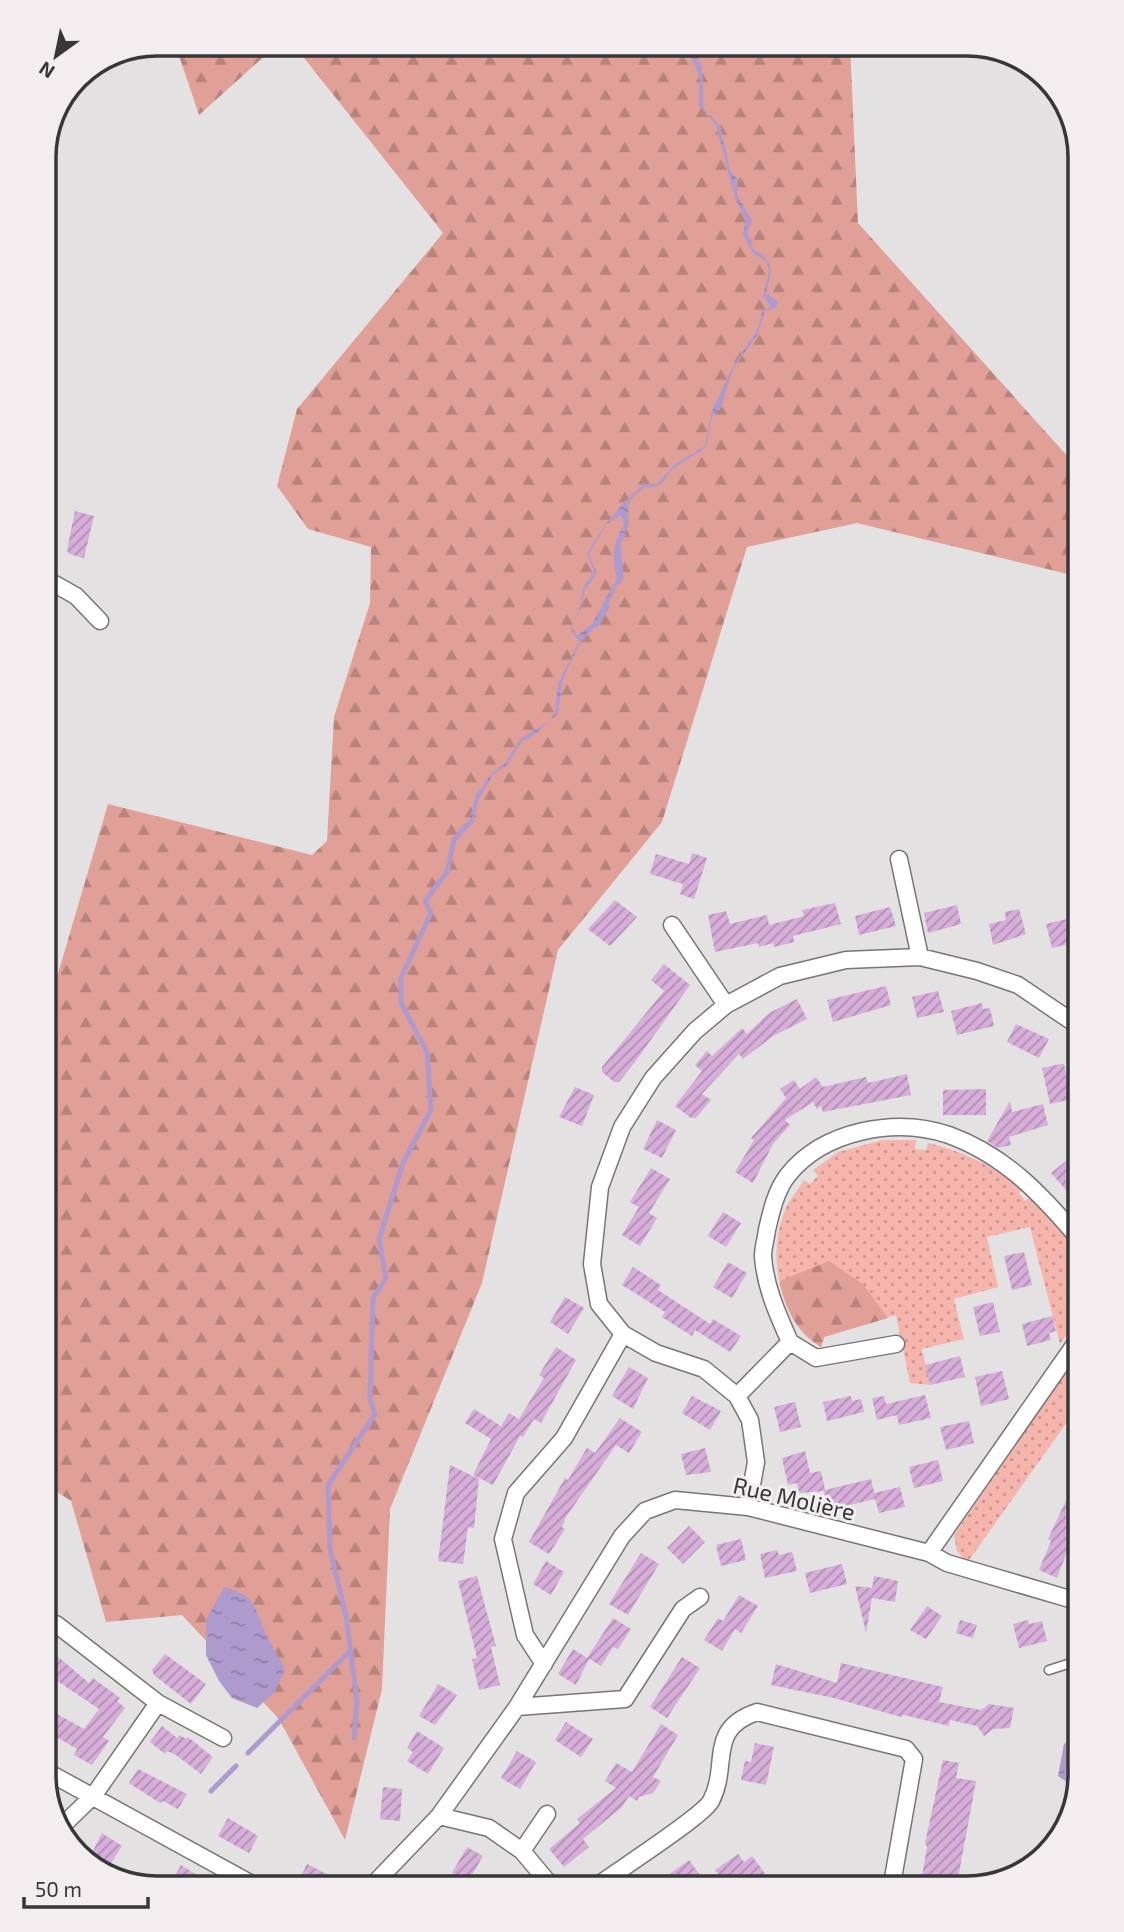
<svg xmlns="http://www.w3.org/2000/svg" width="1124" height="1932" font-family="'Exo 2',sans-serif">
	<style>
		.green { fill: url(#green-dots) }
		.forest { fill: url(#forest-firs) }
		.water { fill: url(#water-ripples); fill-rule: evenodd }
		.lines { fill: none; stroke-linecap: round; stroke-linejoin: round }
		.stream { stroke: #af9ace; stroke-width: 5 }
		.building { fill: url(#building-hatch) }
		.service-casing { stroke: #787576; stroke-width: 11 }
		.minor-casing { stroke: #787576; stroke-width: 19 }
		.service { stroke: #fff; stroke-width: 8 }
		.minor { stroke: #fff; stroke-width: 16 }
		.labels { text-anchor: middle; stroke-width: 6; stroke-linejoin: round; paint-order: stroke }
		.street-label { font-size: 23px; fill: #383737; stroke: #f2eef0 }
		.rim { fill: none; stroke: #383737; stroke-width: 3.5 }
	</style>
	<defs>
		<pattern id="green-dots" width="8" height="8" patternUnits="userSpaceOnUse" patternTransform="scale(1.75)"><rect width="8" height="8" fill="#f5b5ac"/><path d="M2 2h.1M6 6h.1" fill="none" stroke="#c7948d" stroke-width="1.8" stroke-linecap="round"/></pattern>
		<pattern id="forest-firs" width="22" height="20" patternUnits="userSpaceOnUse" patternTransform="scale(1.75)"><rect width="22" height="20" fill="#e0a097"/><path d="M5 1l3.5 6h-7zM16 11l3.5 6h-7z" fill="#b7837c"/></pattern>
		<pattern id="water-ripples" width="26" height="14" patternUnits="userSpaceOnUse" patternTransform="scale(1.75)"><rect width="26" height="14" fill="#af9ace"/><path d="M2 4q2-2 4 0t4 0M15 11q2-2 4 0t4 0" fill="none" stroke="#8f7ea8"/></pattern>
		<pattern id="building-hatch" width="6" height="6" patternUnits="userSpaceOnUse" patternTransform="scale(1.75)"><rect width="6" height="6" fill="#d7add9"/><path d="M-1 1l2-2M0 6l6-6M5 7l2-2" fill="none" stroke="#af8eb1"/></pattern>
	</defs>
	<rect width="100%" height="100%" fill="#e4e1e3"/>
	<path class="green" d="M883,1140H916L915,1149L926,1150L928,1143C964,1151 993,1167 1024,1188L1019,1193L1025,1201L1032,1195L1080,1254V1317L1060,1344L1030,1227L987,1237L998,1287L954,1299L964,1339L922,1349L930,1385L910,1383L896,1315L824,1337L821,1347C779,1322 767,1256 784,1213C788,1201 798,1190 804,1180L810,1184L818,1176L813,1170L838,1152Z
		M1080,1350V1404L967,1563L957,1551L954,1535Z"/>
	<path class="forest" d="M175,44H278L199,115Z
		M293,44H850L858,223L1070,459L1080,453V577L857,523L747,547L662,822L558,950L482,1283L390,1509L382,1689L345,1840L279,1719L182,1615L106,1622L71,1501L44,1483V1021L108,804L312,855L327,841L334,717L370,603L371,547L308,529L277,486L297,409L443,233Z
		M829,1261L863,1284L888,1318L824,1337L821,1347C796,1332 785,1308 780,1281Z"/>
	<path class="water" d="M683,44H689L702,66L704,110L720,125L730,170L738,180L737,195L752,220L747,234L751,239L753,249C776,261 772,270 766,293L778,302L776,308L765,311L758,334L733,369L721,408L712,417L706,448C696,454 685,460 676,467C663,476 665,490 645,487L632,498L628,507L629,525L616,548L621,577L600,622L581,642L572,659L563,680L558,714L529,739L523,740L507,765L493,775L479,799L473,823L466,830L464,826L470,819L475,796L491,774L505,763L521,738L550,721L555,712L558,684L579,642L570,628L580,608L583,588L594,571L587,554C601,528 621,503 644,484H657L675,464L705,446L712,411L732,368L757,330L763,310L771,306L763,297L769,271L767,262L752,252L743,234L746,220L735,198L716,125L699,105C700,69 700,75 683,44ZM621,515L624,525C613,543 611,557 617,578L592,624L577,636L571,626L582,607L584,591L597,573L589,554L606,525Z
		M224,1587C256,1595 254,1607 266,1634C272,1646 279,1657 285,1669L275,1692L257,1708L232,1698L219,1681L206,1655V1620Z
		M1072,1738L1080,1739V1775L1077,1786H1072L1058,1776L1064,1744Z"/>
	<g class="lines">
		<path class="stream" d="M619,582L621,577L618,543L623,535
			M596,625L607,607
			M354,1738L357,1701L346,1616L330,1549L328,1485L375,1414L370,1399L373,1298L386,1278L379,1239L403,1163L431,1110L427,1052L401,1003V978L431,913L425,901L447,872L454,840L467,825
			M248,1753L351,1650
			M211,1791L236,1766"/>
	</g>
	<path class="building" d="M75,511L94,516L84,558L69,554L67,550Z
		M692,853L707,858L694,899L680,894L683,884L650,874L656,854L689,864Z
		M615,900L637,917L610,946L588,929Z
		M835,903L841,924L793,936L794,942L774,947L773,943L759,947L758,943L715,952L708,915L726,911L730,924L767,915L769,925L804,916L802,910Z
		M957,905L961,924L928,933L924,913Z
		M890,907L896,926L859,935L855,916Z
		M1019,909L1026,934L993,945L989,924L1006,920L1005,912Z
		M1071,918L1077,942L1052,948L1046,924Z
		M664,964L690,985L635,1062L619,1082H614L602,1072V1067L664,991L651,980Z
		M886,986L891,1005L833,1022L827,1000Z
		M938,991L944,1012L917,1018L912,997Z
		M797,999L807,1019L773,1036L743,1059L739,1054L702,1094L711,1100L696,1118H691L675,1106L702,1071L695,1065L707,1051L712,1056L742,1028L747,1034L769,1013Z
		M982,1003L983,1009L990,1008L994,1026L957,1035L951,1011Z
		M1016,1024L1049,1039L1039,1058L1007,1042Z
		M1061,1064H1064L1072,1099L1050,1104L1042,1068Z
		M907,1074L911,1095L823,1112L821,1106L817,1109L813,1102L785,1120L790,1125L773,1144L753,1183L735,1172L754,1140L751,1138L786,1098L780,1089L794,1080L800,1089L816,1077L823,1087L866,1077L868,1083Z
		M575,1087L594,1095L582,1126L559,1117Z
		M986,1089V1115H943V1090Z
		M1010,1101L1012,1112L1043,1104L1048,1125L1009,1137L1011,1145L998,1148L987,1141Z
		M657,1120L676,1130L662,1158L643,1149Z
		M1067,1160L1080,1174V1206L1051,1173Z
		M651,1168L670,1179L649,1213L630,1202Z
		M639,1207L657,1218L640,1246L622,1235Z
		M723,1212L741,1223L726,1247L708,1236Z
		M1024,1252L1032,1285L1012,1290L1004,1256Z
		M728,1262L747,1273L732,1298L713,1287Z
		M633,1267L661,1285L658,1290L710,1324L713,1319L741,1336L730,1352L695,1330L692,1336L676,1326L662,1317L665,1312L622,1285Z
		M565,1297L584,1308L568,1334L550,1322Z
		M993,1302L1000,1332L980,1336L973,1307Z
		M1052,1316L1056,1331L1049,1333L1051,1340L1027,1346L1022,1324Z
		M556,1347L576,1360L541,1423L534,1419L523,1437L520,1436L493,1485L473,1475L491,1439L465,1423L474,1409L501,1426L509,1413L519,1419L544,1378L539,1375Z
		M960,1356L965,1377L930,1385L925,1365Z
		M629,1367L648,1378L633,1409L612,1396Z
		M1002,1371L1009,1399L981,1406L975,1377Z
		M925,1395L931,1418L899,1425L897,1415L877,1420L872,1398L884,1396L886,1404Z
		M692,1396L721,1411L710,1430L682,1413Z
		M851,1396L852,1401L861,1399L864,1412L827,1421L823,1402Z
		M795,1402L801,1427L780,1432L774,1407Z
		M620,1418L642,1432L629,1453L616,1445L566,1517L562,1527L565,1529L549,1554L529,1542L565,1478L568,1480L587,1448L595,1453Z
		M969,1421L974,1443L946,1450L940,1427Z
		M705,1448L711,1472L686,1475L681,1454Z
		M805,1451L810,1473L821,1471L825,1490L871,1479L874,1493L900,1487L905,1507L879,1513L875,1499L828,1510L824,1491L799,1493L797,1483L788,1485L782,1458Z
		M938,1460L943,1481L914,1488L909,1467Z
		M450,1465L479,1479L474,1528L468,1527L463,1564L438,1561Z
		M1080,1471V1518L1057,1578L1039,1570L1051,1541L1048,1539Z
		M689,1526L705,1542L683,1564L667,1548Z
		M741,1539L746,1560L721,1566L716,1545Z
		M777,1550L779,1555L792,1552L797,1571L765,1578L760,1554Z
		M641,1553L659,1564L628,1615L609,1604Z
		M546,1561L564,1572L551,1595L533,1584Z
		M842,1564L847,1584L810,1593L805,1573Z
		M477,1576L496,1646L491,1647L500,1685L479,1690L472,1659L477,1658L458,1581Z
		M874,1576L898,1581L895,1602L872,1598L866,1633L855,1586L872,1588Z
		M739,1595L758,1606L741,1633L735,1629L722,1651L704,1640L718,1618L723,1621Z
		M927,1606L942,1616L926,1639L910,1630Z
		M613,1618L631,1629L618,1649L613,1647L601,1666L589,1659L576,1685L558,1674L573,1649L587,1658Z
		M960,1620L977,1625L973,1638L956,1633Z
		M1028,1620L1029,1624L1042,1621L1047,1641L1019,1648L1013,1624Z
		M165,1654L206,1684L191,1704L154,1675L152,1670Z
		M56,1655L89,1683L93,1678L120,1698L117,1701L125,1708L103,1737L109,1741L92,1765L74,1755L77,1749L44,1730V1717L48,1709L84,1729L99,1709L44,1672Z
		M682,1657L700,1668L667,1718L650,1707Z
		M841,1663L943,1687L939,1702L981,1710L989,1704L1014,1708L1010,1728L993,1729L984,1736L977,1726L950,1720L949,1726L904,1715L901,1717L834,1698L771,1685L776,1664L837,1683Z
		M438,1684L457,1695L435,1725L419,1716Z
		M566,1722L593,1739L581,1757L555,1740Z
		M661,1724L678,1735L653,1777L661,1781L653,1793L639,1797L637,1801L629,1796L622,1807L583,1839L589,1847L564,1867L549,1849L580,1823L577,1819L616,1788L605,1781L616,1763L632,1772Z
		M162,1726L177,1738L180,1735L186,1739L188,1737L213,1757L201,1774L176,1755L167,1751L165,1754L150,1742Z
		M417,1731L444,1748L428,1774L407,1761L413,1752L407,1748Z
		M755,1743L774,1747L766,1785L741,1780L745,1761L751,1762Z
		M517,1751L536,1762L520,1789L501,1778Z
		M943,1760L959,1763L956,1778L976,1781L957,1884L937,1880L935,1888H920L927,1847L925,1843Z
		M138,1769L187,1794L178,1809L163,1801L160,1803L129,1783Z
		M383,1787L402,1789L400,1821L380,1819Z
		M228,1818L258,1836L249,1853L218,1836Z
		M102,1833L122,1846L105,1872L88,1861Z
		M467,1847L483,1856L468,1882L452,1873Z
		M738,1854L744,1862L752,1856L766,1875L748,1888H728L715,1870Z
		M689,1860L702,1878L688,1888H650Z
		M307,1864L327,1874L319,1888H295Z
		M181,1865L202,1878L196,1888H173L176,1883L172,1881Z"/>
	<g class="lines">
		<defs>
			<path id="service" d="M1049,1670L1080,1660"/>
			<path id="minor" d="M44,578L76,596L100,621
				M899,859L920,957
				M672,925L726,1005
				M790,1342L816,1358L896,1344
				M737,1396L790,1342C778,1315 765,1287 763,1256C763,1248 766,1238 767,1230C771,1212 776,1190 788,1175C824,1130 896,1117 949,1135C1006,1156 1042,1195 1080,1240
				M748,1507L756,1462L750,1420L737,1396L704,1369L656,1353L623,1334L599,1304L592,1264L600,1187L622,1127L653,1078L695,1031L726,1005L780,976L846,960L920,957L977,971L1018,985L1080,1027
				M929,1553L1080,1337
				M56,1624L158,1703L223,1738
				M544,1664L525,1635L503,1539L516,1493L564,1438L623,1334
				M517,1707L625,1699L683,1609L700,1597
				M44,1770L259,1888
				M439,1816L489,1828L522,1851L547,1814
				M59,1829L94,1795L158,1703
				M522,1851L553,1888
				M370,1888L439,1816L517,1707L622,1536L645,1511L675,1500L748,1507L929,1553L947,1563L1080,1602
				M594,1888C614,1873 702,1817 711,1801C730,1765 706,1729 757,1712L906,1749L914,1759L892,1884L894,1888"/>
		</defs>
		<use href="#service" class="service-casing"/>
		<use href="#minor" class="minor-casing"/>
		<use href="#service" class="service"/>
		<use href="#minor" class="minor"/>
	</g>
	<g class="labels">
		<g class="street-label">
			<text transform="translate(794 1499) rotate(13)" y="8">Rue Molière</text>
		</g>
	</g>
	<path d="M0 0H1124V1932H0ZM157 56H967A101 101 0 0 1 1068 157V1775A101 101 0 0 1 967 1876H157A101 101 0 0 1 56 1775V157A101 101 0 0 1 157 56Z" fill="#f2eef0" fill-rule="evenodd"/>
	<path class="rim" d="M157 56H967A101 101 0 0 1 1068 157V1775A101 101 0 0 1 967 1876H157A101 101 0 0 1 56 1775V157A101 101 0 0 1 157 56Z"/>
	<g transform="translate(56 56) rotate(213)" stroke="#f2eef0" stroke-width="5" paint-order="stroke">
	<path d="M0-5L12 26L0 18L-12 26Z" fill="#383737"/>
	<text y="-10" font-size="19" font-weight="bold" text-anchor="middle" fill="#383737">N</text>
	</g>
	<path d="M24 1897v10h124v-10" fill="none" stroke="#383737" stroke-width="3.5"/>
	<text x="35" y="1897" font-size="21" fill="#383737" stroke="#f2eef0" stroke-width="5" paint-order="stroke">50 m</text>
</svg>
